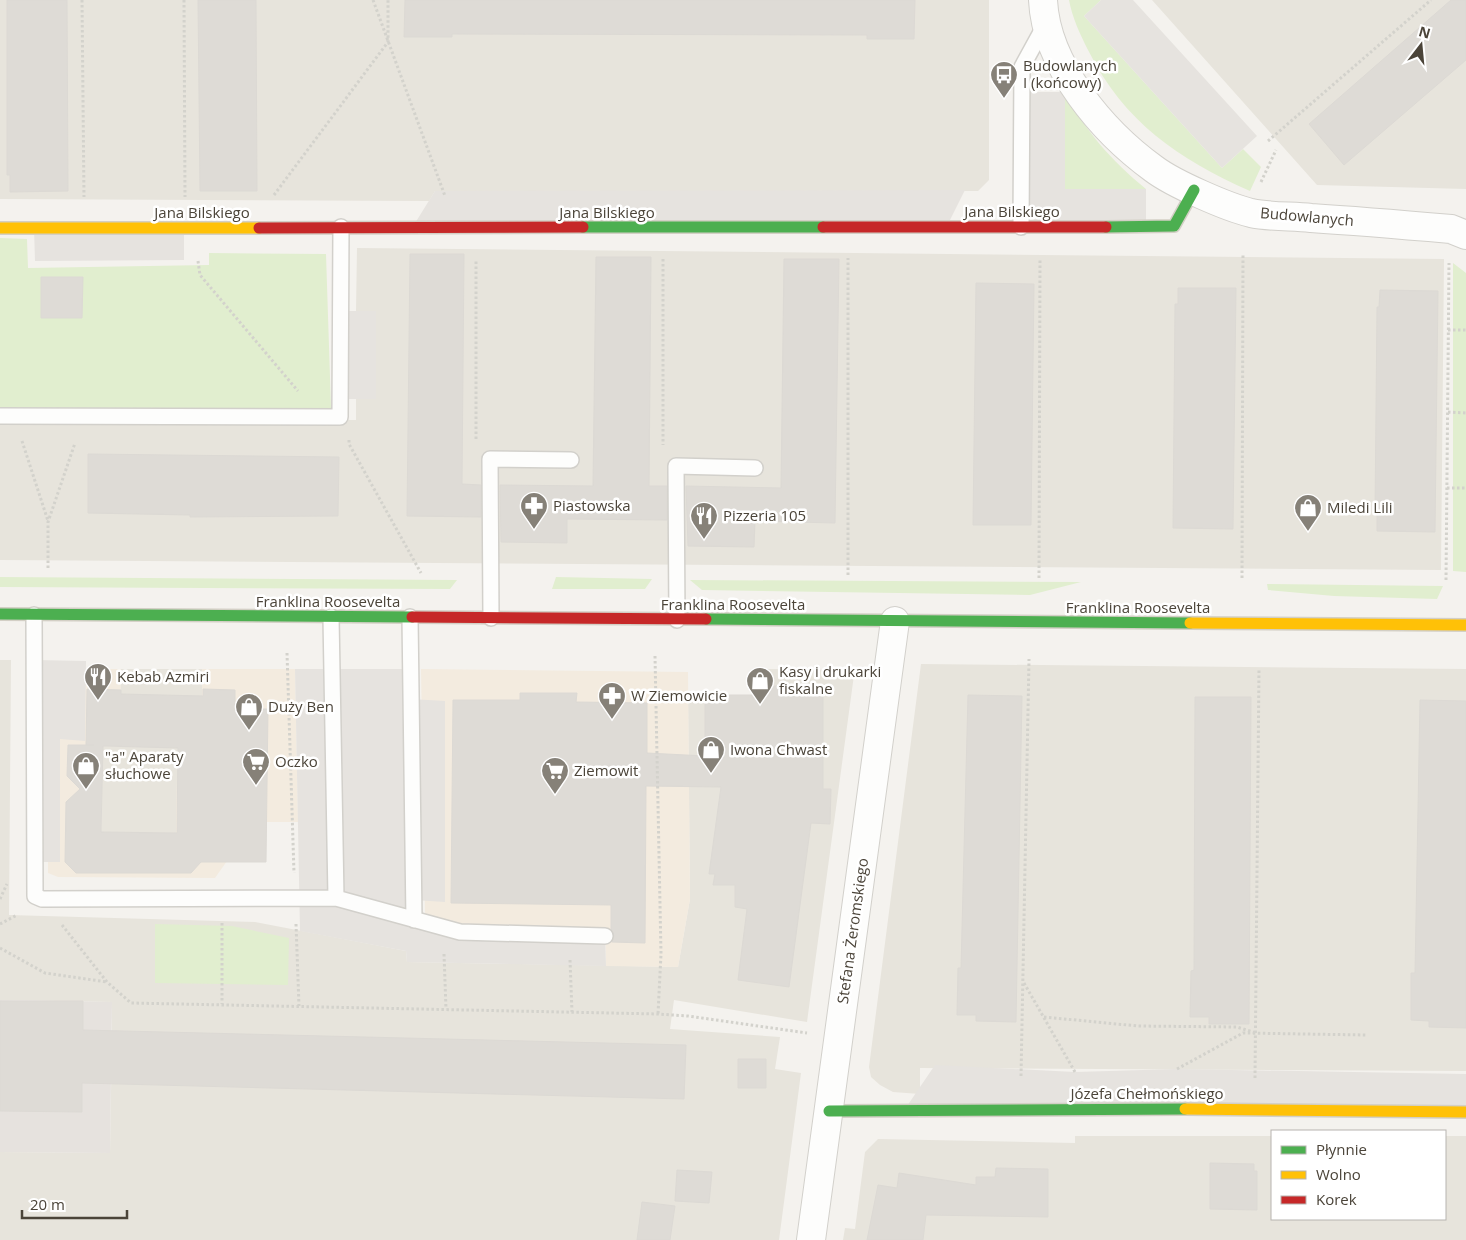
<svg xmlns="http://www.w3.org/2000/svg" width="1466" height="1240" font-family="'Open Sans',sans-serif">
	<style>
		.residential { fill: #e7e4dc }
		.commercial { fill: #f3ebdf }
		.industrial { fill: #e6e2de }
		.green { fill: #e1eecf }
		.parking { fill: #e6e3df }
		.building { fill: #dedbd6; stroke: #dcd9d4; fill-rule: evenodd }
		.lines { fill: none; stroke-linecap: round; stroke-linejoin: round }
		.lane-casing { stroke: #d2d0cb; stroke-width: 18 }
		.street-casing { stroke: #d2d0cb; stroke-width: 30 }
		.fast-casing { stroke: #d3cfc5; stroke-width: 14 }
		.slow-casing { stroke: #d3cfc5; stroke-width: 14 }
		.jam-casing { stroke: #d3cfc5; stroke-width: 14 }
		.path { stroke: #d3d2cc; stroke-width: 3; stroke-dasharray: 2.5 2.5; stroke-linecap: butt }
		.lane { stroke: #fdfdfc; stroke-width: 15 }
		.street { stroke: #fdfdfc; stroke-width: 28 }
		.fast { stroke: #4caf50; stroke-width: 11 }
		.slow { stroke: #ffc107; stroke-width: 11 }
		.jam { stroke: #c62828; stroke-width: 11 }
		.labels { text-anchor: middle; stroke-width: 5; stroke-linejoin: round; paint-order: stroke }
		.poi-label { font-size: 15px; fill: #4b4439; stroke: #fff; text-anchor: start }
		.street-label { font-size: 15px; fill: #4b4439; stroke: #fff }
	</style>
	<rect width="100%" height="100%" fill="#f4f2ee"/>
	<path class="residential" d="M0,0H989V180L978,191H435L429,201L0,199Z
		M1152,0H1466V189L1317,185Z
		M357,248L1444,259L1441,570L0,560V421L356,420V399H376V312L356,311Z
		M0,660H11L9,915L255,922L406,951L407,962L678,967L690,899L688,695H769L768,669L848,670L854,675L807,1022L674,1000L670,1029L780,1037L775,1069L801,1073L779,1240H0V1152L110,1153L112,1031V1002L0,1000Z
		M921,664L1466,669V1071L920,1068V1094L893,1092L880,1085L871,1077L869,1067Z
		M121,669H202V778H177V833L101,832L103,746L119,747Z
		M1075,1136H1272V1219H1445V1136H1466V1240H843L845,1228L855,1229L865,1152L878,1139L1075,1143Z"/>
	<path class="commercial" d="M48,669H121L119,747L103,746L101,832L176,833L177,778H202V669H295L298,822H228L227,861L215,878L58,877L48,873Z
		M421,669L688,672L690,899L678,967L606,966L605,929L461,925L425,914Z"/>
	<path class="industrial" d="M0,1000L112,1002L110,1153L0,1152Z"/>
	<path class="green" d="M1069,0H1101L1084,16L1222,168L1243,149L1261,167L1250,191C1178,159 1124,122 1088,50C1080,34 1072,17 1069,0Z
		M1065,92C1086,132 1111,160 1146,189H1065Z
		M0,238L27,239L28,268L209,265V253L326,254L331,408H0Z
		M1453,263L1466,273V572L1453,571Z
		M0,577L457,580L450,589L0,587Z
		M556,577L652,579L645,589H552Z
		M690,580L1081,582L1030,595L702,590Z
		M1267,584L1443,586L1437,599L1334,596L1268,590Z
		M155,924L232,926L289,938L288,985L155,983Z"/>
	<path class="parking" d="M1101,0H1133L1257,136L1222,168L1084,16Z
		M1021,92H1065V189H1146V227H1021Z
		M965,190L946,228H412L435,191Z
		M34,228H184V260L35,261Z
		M341,311H376V399H340Z
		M34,660L86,661L85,741L60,739V862H35Z
		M295,669H410L411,699L445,701V902L414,900V920L460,932L605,936L606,966L407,962L406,951L300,931Z
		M935,1065L1075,1072L1177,1069L1466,1074V1112L905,1109Z"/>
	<path class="building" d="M7,0H67L68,191L10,192V175H7Z
		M198,0H256L257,191H200Z
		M405,0H915L914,39H867V35L452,34V37H404Z
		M1451,0H1466V60L1344,165L1309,124Z
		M410,254H464L462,484L481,485V517L407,516Z
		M596,257H651L649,486H667V520L567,519V543L501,542L500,485L593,486Z
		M784,259H839L835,523L755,521L754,547L688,546L686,486L781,488Z
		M41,277H83L82,318H41Z
		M976,283L1034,284L1031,525H973Z
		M1178,288H1236L1233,529L1173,528L1175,304H1178Z
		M1380,290L1438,291L1435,532L1377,531V514H1375L1377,307H1379Z
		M88,454L339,457L338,516L190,517V515L88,513Z
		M769,686H823V789H831L830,824L811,823L789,987L738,980L747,909L735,907V885H713L715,874H709L721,787L646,786L645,943L612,942L614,936L611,929V905L451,903L453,700H520V693H577L576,702L647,703V753L705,756V695H769Z
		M87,689L121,690V694L203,696V689L235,690V709H268L266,862H201L191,873H76L65,862L66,802L80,789L67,776L68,745H94H86ZM103,746L178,748L177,833L101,832Z
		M968,695L1022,696L1016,1022L976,1021V1015H957L958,968H961Z
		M1195,697H1251L1249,1024H1209V1017H1190L1191,971L1194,970Z
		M1420,700L1466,701V1028L1429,1027V1021L1411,1020V973H1415Z
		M0,1001H83V1030L686,1045L684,1099L82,1083V1112L0,1111Z
		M738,1059H766V1088H738Z
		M1210,1163L1254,1164V1171H1257V1210L1210,1209Z
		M996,1168L1048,1169V1217L926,1215L923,1240H867L878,1185L897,1188L899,1173L976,1185V1177H995Z
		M677,1170L712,1172L709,1203L675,1201Z
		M642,1202L675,1206L670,1240H637Z"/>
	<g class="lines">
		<defs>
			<path id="lane" d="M1021,227L1022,67L1046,23
				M0,416L340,417L341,227
				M34,615L35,896L42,899L336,898L460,932L605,936
				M331,617L336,898
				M410,617L414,920
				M491,618L490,459L571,460
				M677,620L676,466L755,468"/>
			<path id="street" d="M1043,0C1046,66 1103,132 1154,169C1174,184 1227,207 1251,213C1270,217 1292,216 1311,218C1358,221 1405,225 1451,229L1466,235
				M811,1240L895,621"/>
			<path id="fast" d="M583,227H823
				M1106,227L1174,226L1194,190
				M0,614L412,617
				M706,619L1190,623
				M829,1111L1185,1109"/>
			<path id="slow" d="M0,228H259
				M1190,623L1466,625
				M1185,1109L1466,1112"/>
			<path id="jam" d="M823,227H1106
				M259,228L583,227
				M412,617L706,619"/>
		</defs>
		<use href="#lane" class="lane-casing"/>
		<use href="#street" class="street-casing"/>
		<use href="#fast" class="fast-casing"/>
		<use href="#slow" class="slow-casing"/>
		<use href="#jam" class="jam-casing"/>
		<path class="path" d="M82,0L84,197
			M184,0L185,197
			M373,0L445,196
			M1268,141L1431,0
			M1261,182L1276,150
			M274,195L388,42V0
			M663,259V445
			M198,261L200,275L298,391
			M1448,330H1466
			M1448,412L1466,413
			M476,439V260
			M349,440V444L421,573
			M22,441L48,521
			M1447,488H1466
			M48,568V522L75,443
			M848,575V258
			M1039,578L1040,258
			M1242,578L1243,253
			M1446,580L1449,263
			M287,653L294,873
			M655,656L661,954L658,1014
			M0,899L7,884
			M222,923V1004
			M0,924L17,915
			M296,924L299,1006
			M62,925L107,982L131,1003L658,1014L688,1016L807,1033
			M0,948L45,973L107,982
			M444,954L446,1009
			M570,960L572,1012
			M1024,983L1075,1072
			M1044,1017L1138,1026L1237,1027L1256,1033
			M1177,1069L1243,1033L1366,1035
			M1021,1076L1029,659
			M1255,1078L1259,668"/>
		<use href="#lane" class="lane"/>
		<use href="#street" class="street"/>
		<use href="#fast" class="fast"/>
		<use href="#slow" class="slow"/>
		<use href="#jam" class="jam"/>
	</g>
	<defs>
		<symbol id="bus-pin" viewBox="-11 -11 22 30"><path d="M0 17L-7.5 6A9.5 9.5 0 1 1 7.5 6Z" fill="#868178" stroke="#fff"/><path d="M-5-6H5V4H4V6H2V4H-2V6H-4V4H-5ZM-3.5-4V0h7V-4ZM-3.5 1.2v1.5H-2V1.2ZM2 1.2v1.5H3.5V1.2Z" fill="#fff"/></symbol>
		<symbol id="pharmacy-pin" viewBox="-11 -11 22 30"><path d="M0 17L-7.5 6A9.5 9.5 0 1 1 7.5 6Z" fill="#868178" stroke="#fff"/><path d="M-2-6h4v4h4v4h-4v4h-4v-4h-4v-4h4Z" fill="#fff"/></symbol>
		<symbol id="shop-pin" viewBox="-11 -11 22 30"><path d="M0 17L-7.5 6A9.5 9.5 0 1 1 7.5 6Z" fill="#868178" stroke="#fff"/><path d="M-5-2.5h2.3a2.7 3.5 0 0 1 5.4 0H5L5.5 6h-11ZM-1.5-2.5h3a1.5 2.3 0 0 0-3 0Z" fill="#fff"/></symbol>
		<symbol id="restaurant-pin" viewBox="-11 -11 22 30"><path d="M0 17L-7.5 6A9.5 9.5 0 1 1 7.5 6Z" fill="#868178" stroke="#fff"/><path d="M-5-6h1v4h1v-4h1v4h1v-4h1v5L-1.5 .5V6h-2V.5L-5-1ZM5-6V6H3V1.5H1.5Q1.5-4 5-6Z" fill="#fff"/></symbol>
		<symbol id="supermarket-pin" viewBox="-11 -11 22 30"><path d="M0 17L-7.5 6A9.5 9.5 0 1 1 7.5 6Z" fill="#868178" stroke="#fff"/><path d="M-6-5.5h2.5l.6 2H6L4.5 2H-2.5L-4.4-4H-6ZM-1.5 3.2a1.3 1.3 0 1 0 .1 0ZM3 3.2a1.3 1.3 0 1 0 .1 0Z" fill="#fff"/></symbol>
	</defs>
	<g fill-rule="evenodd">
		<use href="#bus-pin" x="988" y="59" width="32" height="43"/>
		<use href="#pharmacy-pin" x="518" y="490" width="32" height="43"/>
		<use href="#shop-pin" x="1292" y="492" width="32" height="43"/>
		<use href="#restaurant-pin" x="688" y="500" width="32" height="43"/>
		<use href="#restaurant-pin" x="82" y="661" width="32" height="43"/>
		<use href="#shop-pin" x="744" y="665" width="32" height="43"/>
		<use href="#pharmacy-pin" x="596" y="680" width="32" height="43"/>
		<use href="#shop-pin" x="233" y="691" width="32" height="43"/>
		<use href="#shop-pin" x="695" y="734" width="32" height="43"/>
		<use href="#supermarket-pin" x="240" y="746" width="32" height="43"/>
		<use href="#shop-pin" x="70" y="750" width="32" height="43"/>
		<use href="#supermarket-pin" x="539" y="755" width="32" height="43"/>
	</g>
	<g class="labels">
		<g class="poi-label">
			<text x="1023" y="71">Budowlanych<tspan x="1023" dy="17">I (końcowy)</tspan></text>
			<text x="553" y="511">Piastowska</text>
			<text x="1327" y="513">Miledi Lili</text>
			<text x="723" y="521">Pizzeria 105</text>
			<text x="779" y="677">Kasy i drukarki<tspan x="779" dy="17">fiskalne</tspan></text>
			<text x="117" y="682">Kebab Azmiri</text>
			<text x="631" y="701">W Ziemowicie</text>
			<text x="268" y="712">Duży Ben</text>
			<text x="730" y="755">Iwona Chwast</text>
			<text x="105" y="762">"a" Aparaty<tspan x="105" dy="17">słuchowe</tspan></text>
			<text x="275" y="767">Oczko</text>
			<text x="574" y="776">Ziemowit</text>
		</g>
		<g class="street-label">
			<text x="1012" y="217">Jana Bilskiego</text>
			<text x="202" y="218">Jana Bilskiego</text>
			<text x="607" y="218">Jana Bilskiego</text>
			<text transform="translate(1307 217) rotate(5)" y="5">Budowlanych</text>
			<text x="328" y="607">Franklina Roosevelta</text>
			<text x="733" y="610">Franklina Roosevelta</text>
			<text x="1138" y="613">Franklina Roosevelta</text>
			<text transform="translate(853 931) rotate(-82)" y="5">Stefana Żeromskiego</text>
			<text x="1147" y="1099">Józefa Chełmońskiego</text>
		</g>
	</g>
	<rect x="1271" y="1130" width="175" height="90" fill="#ffffff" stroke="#b7b4b0"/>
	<rect x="1281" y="1146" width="25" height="8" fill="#4caf50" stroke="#b7b4b0"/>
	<text x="1316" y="1155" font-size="15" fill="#4b4439">Płynnie</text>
	<rect x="1281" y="1171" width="25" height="8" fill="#ffc107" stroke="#b7b4b0"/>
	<text x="1316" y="1180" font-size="15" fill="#4b4439">Wolno</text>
	<rect x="1281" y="1196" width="25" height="8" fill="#c62828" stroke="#b7b4b0"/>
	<text x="1316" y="1205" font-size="15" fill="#4b4439">Korek</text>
	<g transform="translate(1421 45) rotate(16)" stroke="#ffffff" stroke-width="4" paint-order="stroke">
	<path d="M0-4L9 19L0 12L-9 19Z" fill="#4b4439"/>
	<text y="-8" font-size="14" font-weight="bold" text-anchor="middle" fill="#4b4439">N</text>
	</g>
	<path d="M22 1210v8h105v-8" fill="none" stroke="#4b4439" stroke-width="2.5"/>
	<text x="30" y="1210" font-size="15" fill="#4b4439" stroke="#ffffff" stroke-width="4" paint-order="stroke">20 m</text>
</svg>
